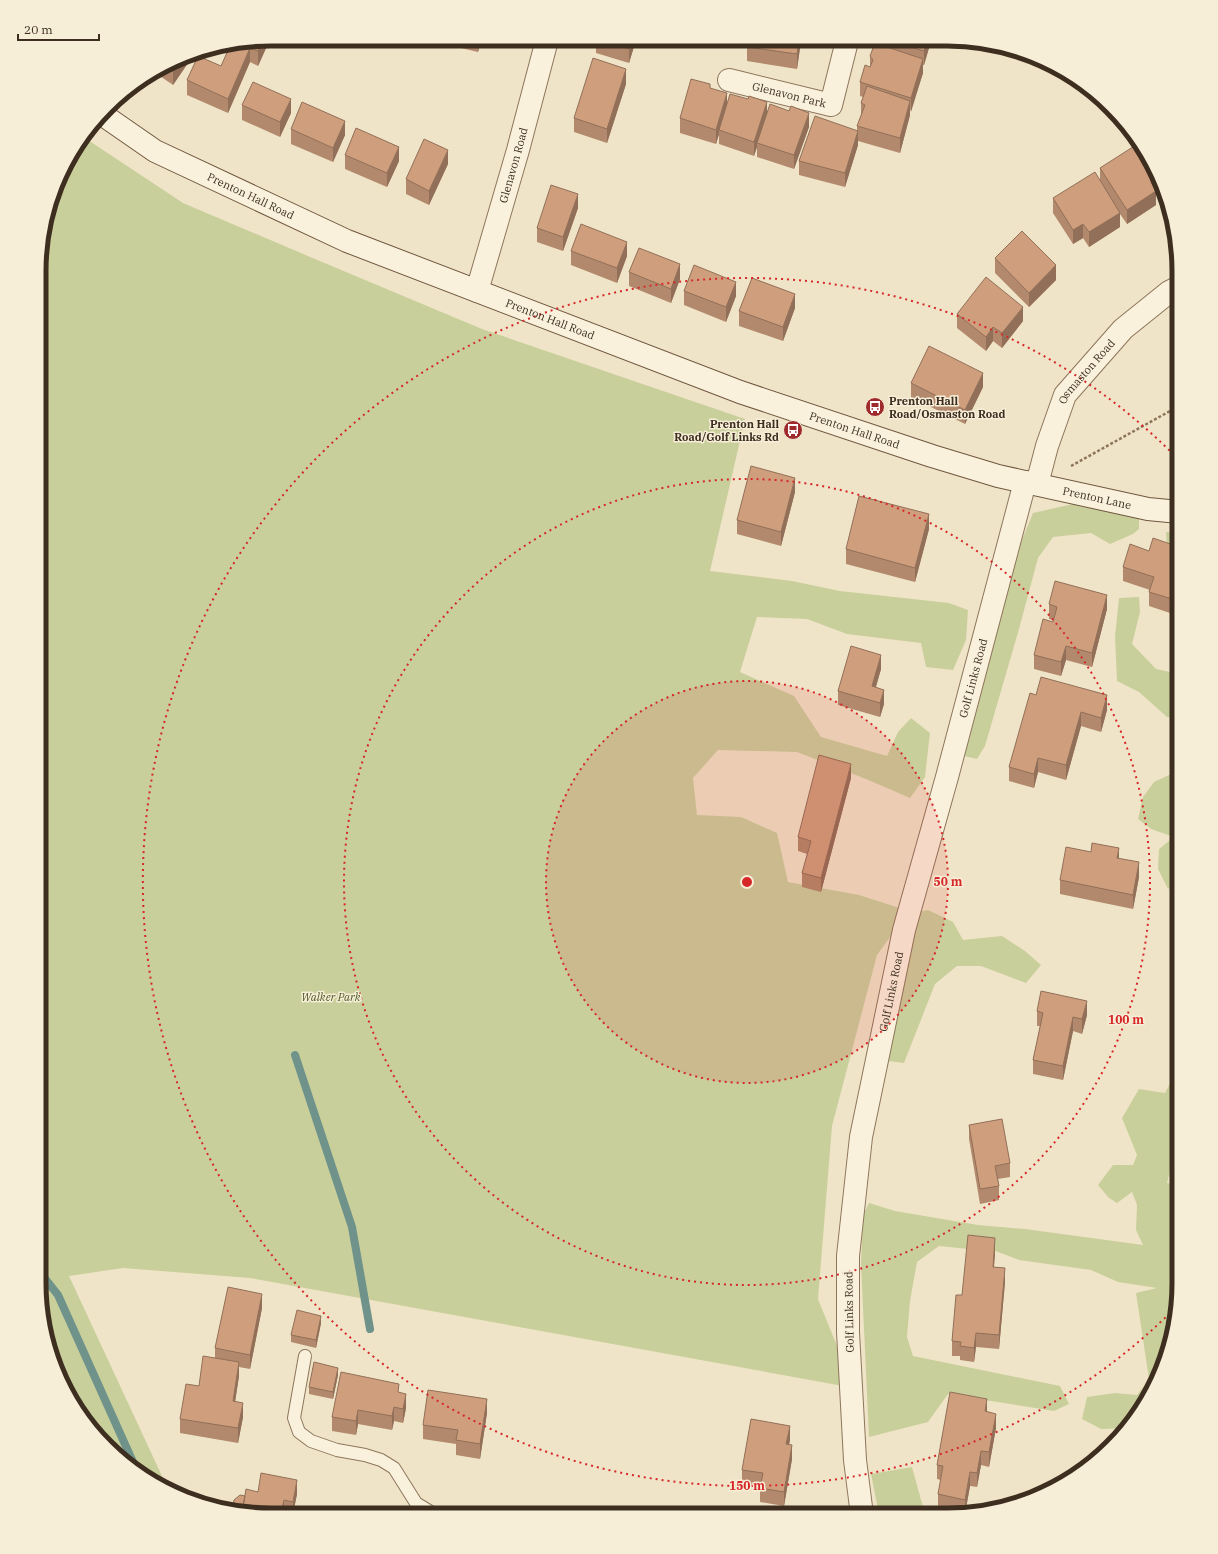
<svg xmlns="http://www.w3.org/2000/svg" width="1218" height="1554" font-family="'IBM Plex Serif',serif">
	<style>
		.green { fill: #c9cf9b }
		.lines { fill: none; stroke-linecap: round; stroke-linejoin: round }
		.stream { stroke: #6f938a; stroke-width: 8 }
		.lane-casing { stroke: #8d765c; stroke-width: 14 }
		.street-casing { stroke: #8d765c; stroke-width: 24 }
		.secondary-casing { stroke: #6f573f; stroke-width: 24 }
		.path { stroke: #8d765c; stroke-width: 2.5; stroke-dasharray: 3 2; stroke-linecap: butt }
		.lane { stroke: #faf1dc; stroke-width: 12 }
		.street { stroke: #faf1dc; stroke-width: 22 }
		.secondary { stroke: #faf1dc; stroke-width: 22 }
		.wall { fill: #b2896c }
		.shaded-wall { fill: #916f58 }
		.building { fill: #cf9f7d; stroke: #916f58 }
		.ring { fill: none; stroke: #d62828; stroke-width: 2; stroke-dasharray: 2 4 }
		.labels { text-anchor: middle; stroke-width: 3; stroke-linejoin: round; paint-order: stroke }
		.street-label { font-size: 11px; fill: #3d2e20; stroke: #f7eed8 }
		.poi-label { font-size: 11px; font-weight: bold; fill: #3d2e20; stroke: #f7eed8; text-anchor: start }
		.park-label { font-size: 11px; font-style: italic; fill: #4d5a26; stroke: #f7eed8 }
		.rim { fill: none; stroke: #3d2e20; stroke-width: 5 }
		.centre { fill: #d62828; stroke: #f7eed8; stroke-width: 2 }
		.ring-label { font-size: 12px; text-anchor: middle; font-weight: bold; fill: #d62828; stroke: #f7eed8; stroke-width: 3; stroke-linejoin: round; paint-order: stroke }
	</style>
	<rect width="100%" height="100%" fill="#f0e4c8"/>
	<path class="green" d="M85,138L183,203L315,259L482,329L745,419L710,571L792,581L840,591L949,603L968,610L966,640L953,670L926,667L921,643L847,634L807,619L757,617L740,672L794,696L821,737L887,756L898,732L911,718L930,733L925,777L910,798L866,779L797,752L718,750L693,778L697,815L741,817L777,833L788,882L859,895L909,911L877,955L832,1126L818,1299L854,1388L250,1278L123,1268L69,1276L168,1489L142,1476L97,1436L70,1399L47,1343L39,1283L41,241L70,155Z
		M1073,504L1139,518V529L1133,534L1110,544L1091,533L1053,537L1038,558L1019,629L985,746L977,759L964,756L1015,557L1033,513Z
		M1166,532L1179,533V556L1167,551Z
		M1139,597L1140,612L1132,644L1156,669L1179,674V719L1167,717L1139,692L1117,681L1115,636L1119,598Z
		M1169,775L1179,777V879L1168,889L1158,869L1159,849L1174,837L1151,829L1138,819L1143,797L1154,782Z
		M928,910L953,922L963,940L1002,936L1025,951L1041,965L1026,983L981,966H957L935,984L904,1063L888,1061L918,912Z
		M1179,1066V1151L1170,1171L1167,1183L1179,1185V1263L1170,1260L1175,1300L1177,1306L1167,1357L1148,1399L1126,1428L1101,1429L1082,1419L1087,1397L1115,1393L1137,1395L1149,1379L1136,1293L1157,1288L1118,1282L1091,1270L1019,1260L982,1246L968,1249L939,1246L917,1262L910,1301L907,1337L913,1356L1060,1386L1069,1404L1054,1411L948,1394L928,1422L869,1437L861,1264L863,1215L869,1203L895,1211L978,1225L1025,1229L1143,1245L1136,1230L1137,1205L1132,1192L1117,1203L1109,1198L1098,1185L1113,1165H1133L1137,1155L1122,1118L1139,1089L1165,1093Z
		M912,1467L923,1507L945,1515L879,1514L871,1474Z"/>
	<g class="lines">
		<path class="stream" d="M295,1055L352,1227L370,1329
			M39,1271L58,1295L137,1471"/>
		<defs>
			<path id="lane" d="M305,1356L294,1418L299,1432L311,1441L337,1450L365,1455L381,1460L394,1468L416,1503L434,1514"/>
			<g id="street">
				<path id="s1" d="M729,80L831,105L847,41"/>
				<path id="s2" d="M477,291L518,150L547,40"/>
				<path id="s3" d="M1037,484L1047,446L1065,395L1123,329L1169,292L1179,287"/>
				<path id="s4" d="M862,1515L855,1460L848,1332V1256L861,1137L904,930L947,777L1025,482"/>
			</g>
			<g id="secondary">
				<path id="s5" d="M103,115L155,151L347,241L740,392L932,456L998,476L1148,509L1179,512"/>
			</g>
		</defs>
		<use href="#lane" class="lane-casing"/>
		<use href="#street" class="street-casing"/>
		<use href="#secondary" class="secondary-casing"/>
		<path class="path" d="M1071,466L1179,406"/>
		<use href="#lane" class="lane"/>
		<use href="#street" class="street"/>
		<use href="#secondary" class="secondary"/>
	</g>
	<path class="wall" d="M267,40V46L258,66L250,62L228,113L187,95V80L221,66L230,46Z
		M444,40H481L478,52L444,44Z
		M596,40H636L629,63L596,53Z
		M800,41V48L797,69L747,61V47Z
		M885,41H931L924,65H923V73L910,112V115L900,153L858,141V145L845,187L799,175V161L857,131V126L861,117V103L863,97L860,96V82L870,67V56L885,46Z
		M188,56V63L173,85L157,74Z
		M626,84L607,143L574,132V118Z
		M710,88L727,104L767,113L809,127L794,169L757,157V147L754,156L719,144V134L716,144L680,133V118Z
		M242,105L291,113L280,137L242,120Z
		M291,129L345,135L333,162L291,144Z
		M345,155L399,161L387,187L345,169Z
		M448,164L429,205L406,194V179Z
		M1100,168L1161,186V190L1156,193V205L1127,224L1120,214V227L1089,247L1083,238L1073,244L1053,213V198L1100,181Z
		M578,208L563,251L537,242V228Z
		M571,251L627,256L617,283L571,265Z
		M995,258L1056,280L1029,307L995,273Z
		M629,272L680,279L671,303L629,286Z
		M684,291L736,296L726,322L684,305Z
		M795,308L783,341L739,326V311Z
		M957,314L1023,321L1002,348L993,341L986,351L957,328Z
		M911,383L983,387L965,424L911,397Z
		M795,492L781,546L737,534V520Z
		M929,529L915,582L846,564V549Z
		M1179,547V616L1149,606V592L1150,590L1123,581V567L1149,551Z
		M1049,604L1107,609L1092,667L1066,660L1061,676L1034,669V655L1054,620L1049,619Z
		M881,669L876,687L884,704L880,717L838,705V691Z
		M1036,695L1107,710L1101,732L1081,726L1066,780L1038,772L1034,788L1009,781V767Z
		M851,778L821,892L802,887V873L807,854L798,851V837Z
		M1119,858L1139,877L1133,909L1060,894V880Z
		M1037,1011L1087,1015L1082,1034L1073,1031L1063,1080L1033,1074V1060L1040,1026H1037Z
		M969,1125L1010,1163V1177L998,1179L999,1186V1200L980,1204L969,1139Z
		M995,1252L994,1267L1005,1282L999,1349L976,1347L974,1362L960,1360V1356H952V1341L962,1295Z
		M262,1308L250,1369L239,1367V1376L235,1402L243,1417L238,1443L180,1433V1419L199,1386L215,1358V1348Z
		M321,1323L316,1348L291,1342V1335Z
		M338,1375L333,1399L309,1394V1387Z
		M399,1392L406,1408L403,1423L394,1421L392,1430L358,1424L356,1435L332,1431V1417Z
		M987,1412L996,1428L989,1467L981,1465L977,1487L970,1486L965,1514L938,1509V1494L941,1480L937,1479V1465Z
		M487,1413L480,1459L456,1455V1444L423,1439V1425Z
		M790,1440L789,1444L792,1459L784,1506L760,1502V1487L742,1484V1470Z
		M258,1492L297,1494L293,1514H256L232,1510L245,1496Z"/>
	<path class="shaded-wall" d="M263,40H267V46L258,66V51Z
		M478,40H481L478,52Z
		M632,40H636L629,63V49Z
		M799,41H800V48L797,69V54Z
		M927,41H931L924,65V51Z
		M250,48V62L228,113V99Z
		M188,56V63L173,85V71L180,61Z
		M923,59V73L911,112V98Z
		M626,69V84L607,143V129Z
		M727,93V107L719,130V134L716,144V130Z
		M291,99V113L280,137V122Z
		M910,101V115L900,153V138Z
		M767,102V116L757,143V147L754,156V142Z
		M809,113V127L794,169V155Z
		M345,121V135L333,162V148Z
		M858,131V145L845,187V173Z
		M399,147V161L387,187V173Z
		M448,150V164L429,205V191Z
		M1157,178L1161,186V190L1156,193V205L1127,224V210L1151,182Z
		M578,194V208L563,251V237Z
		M1120,213V227L1089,247V232Z
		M1083,224V238L1073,244V230Z
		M627,242V256L617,283V268Z
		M680,264V279L671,303V289Z
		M1056,265V280L1029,307V293Z
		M736,282V296L726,322V307Z
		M795,294V308L783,341V327Z
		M1023,307V321L1002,348V333Z
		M993,327V341L986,351V337Z
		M983,373V387L965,424V410Z
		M795,478V492L781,546V532Z
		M929,514V529L915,582V568Z
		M1107,595V609L1092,667V653Z
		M1066,646V660L1061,676V662Z
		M881,655V669L872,700V686Z
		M884,690V704L880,717V703Z
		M1107,695V710L1101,732V718Z
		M1081,712V726L1066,780V765Z
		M1038,758V772L1034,788V774Z
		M851,764V778L821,892V878Z
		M1119,848V862L1117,858Z
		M1139,862V877L1133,909V895Z
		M1087,1001V1015L1082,1034V1019Z
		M1073,1017V1031L1063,1080V1066Z
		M995,1238V1252L993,1281V1267Z
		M1005,1268V1282L999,1349V1335Z
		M262,1294V1308L250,1369V1355Z
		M321,1316V1323L316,1348V1340Z
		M976,1333V1347L974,1362V1348Z
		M239,1362V1376L233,1415V1401Z
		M338,1368V1375L333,1399V1392Z
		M406,1394V1408L403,1423V1409Z
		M487,1399V1413L480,1459V1444Z
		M987,1399V1413L985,1411Z
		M243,1403V1417L238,1443V1428Z
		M394,1407V1421L392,1430V1416Z
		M358,1410V1424L356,1435V1421Z
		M996,1414V1428L989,1467V1452Z
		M790,1426V1440L786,1458V1444Z
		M792,1445V1459L784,1506V1492Z
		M981,1451V1465L977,1487V1473Z
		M970,1472V1486L965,1514V1500Z
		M297,1480V1494L293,1514V1502Z
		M284,1500V1514H281Z"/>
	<path class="building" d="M263,40L258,51L250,48L228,99L187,80L198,56L221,66L230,46Z
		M598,40H632L629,49Z
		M748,40L799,41L797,54L747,47Z
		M890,41H927L924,51Z
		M878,44L923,59L911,98L860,82L865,65L870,67L873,60L870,56L873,48L876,47Z
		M593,58L626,69L607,129L574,118Z
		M180,61L173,71L168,68Z
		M691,79L710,84V88L727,93L716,130L680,118Z
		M253,82L291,99L280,122L242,105Z
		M867,86L910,101L900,138L857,126L865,105L861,103Z
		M730,94L748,99L749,96L767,102L754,142L719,130Z
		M302,102L345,121L333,148L291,129Z
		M770,104L789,111L791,106L809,113L794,155L757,143Z
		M815,116L858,131L845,173L799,161Z
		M356,128L399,147L387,173L345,155Z
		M424,139L448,150L429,191L406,179Z
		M1139,143L1149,157L1157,178L1151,182L1156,191L1127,210L1100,168Z
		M1095,172L1120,213L1089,232L1083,224L1073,230L1053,198Z
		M551,185L578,194L563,237L537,228Z
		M581,224L627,242L617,268L571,251Z
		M1022,231L1056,265L1029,293L995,258Z
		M639,248L680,264L671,289L629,272Z
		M694,265L736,282L726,307L684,291Z
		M986,277L1023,307L1002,333L993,327L986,337L957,314Z
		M752,278L795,294L783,327L739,311Z
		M929,346L983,373L965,410L911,383Z
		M751,466L795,478L781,532L737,520Z
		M859,496L929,514L915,568L846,549Z
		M1153,538L1179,547V601L1149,592L1154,577L1123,567L1130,544L1149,551Z
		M1055,581L1107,595L1092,653L1066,646L1061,662L1034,655L1043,619L1053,622L1057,607L1049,604Z
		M851,646L881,655L872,686L884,690L880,703L838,691Z
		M1041,677L1107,695L1101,718L1081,712L1066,765L1038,758L1034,774L1009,767L1030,693L1036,695Z
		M819,755L851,764L821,878L802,873L811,841L798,837Z
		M1092,843L1119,848L1117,858L1139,862L1133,895L1060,880L1066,847L1091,852Z
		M1041,991L1087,1001L1082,1019L1073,1017L1063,1066L1033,1060L1043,1013L1037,1011Z
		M1002,1119L1010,1163L995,1166L999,1186L980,1189L969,1125Z
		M968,1235L995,1238L993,1267L1005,1268L999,1335L976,1333L974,1348L960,1346L961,1342L952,1341L956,1295H962Z
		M228,1287L262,1294L250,1355L215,1348Z
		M297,1310L321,1316L316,1340L291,1335Z
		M203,1356L239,1362L233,1401L243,1403L238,1428L180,1419L186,1384L199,1386Z
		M314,1362L338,1368L333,1392L309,1387Z
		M341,1372L399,1384L398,1392L406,1394L403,1409L394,1407L392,1416L358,1410L356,1421L332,1417Z
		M428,1390L487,1399L480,1444L456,1440L458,1430L423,1425Z
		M950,1392L987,1399L985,1411L996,1414L989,1452L981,1451L977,1473L970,1472L965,1500L938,1494L943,1466L937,1465Z
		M751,1419L790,1426L786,1444L792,1445L784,1492L760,1488L763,1473L742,1470Z
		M261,1473L297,1480L293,1502L284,1500L281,1514H256L242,1512L246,1489L258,1492Z
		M240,1495L245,1496L242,1512L232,1510L234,1500Z
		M753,1512L769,1515H752Z"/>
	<circle cx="747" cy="882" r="201" fill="#d62828" fill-opacity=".12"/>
	<g class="ring">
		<circle cx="747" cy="882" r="201"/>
		<circle cx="747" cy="882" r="403"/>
		<path d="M1174 1309A604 604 0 1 1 1178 459"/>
	</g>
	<defs>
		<symbol id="bus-disc" viewBox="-11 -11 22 22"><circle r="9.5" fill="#9e2a2b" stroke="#f7eed8"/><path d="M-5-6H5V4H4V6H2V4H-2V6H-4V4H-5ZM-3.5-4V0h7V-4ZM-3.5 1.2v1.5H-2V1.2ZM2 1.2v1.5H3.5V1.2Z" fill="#fff"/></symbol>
	</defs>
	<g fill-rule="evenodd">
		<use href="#bus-disc" x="864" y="396" width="22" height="22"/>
		<use href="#bus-disc" x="782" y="419" width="22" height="22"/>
	</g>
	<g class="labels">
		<g class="street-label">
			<text dy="4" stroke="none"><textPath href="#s1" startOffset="62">Glenavon Park</textPath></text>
			<text dy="4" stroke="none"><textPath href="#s2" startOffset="131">Glenavon Road</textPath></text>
			<text dy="4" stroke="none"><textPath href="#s5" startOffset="169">Prenton Hall Road</textPath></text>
			<text dy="4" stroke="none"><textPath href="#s5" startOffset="493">Prenton Hall Road</textPath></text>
			<text dy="4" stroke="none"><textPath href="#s3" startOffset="125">Osmaston Road</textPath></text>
			<text dy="4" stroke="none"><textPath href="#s5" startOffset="817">Prenton Hall Road</textPath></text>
			<text dy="4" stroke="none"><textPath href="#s5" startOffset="1069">Prenton Lane</textPath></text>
			<text dy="4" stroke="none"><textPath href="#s4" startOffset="852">Golf Links Road</textPath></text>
			<text dy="4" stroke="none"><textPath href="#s4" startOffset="528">Golf Links Road</textPath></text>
			<text transform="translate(849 1312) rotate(-91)" y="4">Golf Links Road</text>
		</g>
		<g class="poi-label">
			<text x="889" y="405">Prenton Hall<tspan x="889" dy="13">Road/Osmaston Road</tspan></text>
			<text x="779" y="428" text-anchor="end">Prenton Hall<tspan x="779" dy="13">Road/Golf Links Rd</tspan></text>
		</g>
		<g class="park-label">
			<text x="331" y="1001">Walker Park</text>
		</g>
	</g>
	<path d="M0 0H1218V1554H0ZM271 46H947A225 225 0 0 1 1172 271V1283A225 225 0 0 1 947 1508H271A225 225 0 0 1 46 1283V271A225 225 0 0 1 271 46Z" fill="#f7eed8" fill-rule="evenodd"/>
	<path class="rim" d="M271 46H947A225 225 0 0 1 1172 271V1283A225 225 0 0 1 947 1508H271A225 225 0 0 1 46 1283V271A225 225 0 0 1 271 46Z"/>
	<circle cx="747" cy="882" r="6" class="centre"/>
	<g class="ring-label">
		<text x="948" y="886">50 m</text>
		<text x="1126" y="1024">100 m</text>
		<text x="747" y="1490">150 m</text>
	</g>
	<path d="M18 34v6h81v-6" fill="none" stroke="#3d2e20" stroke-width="2"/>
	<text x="24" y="34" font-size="12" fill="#3d2e20" stroke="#f7eed8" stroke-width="3" paint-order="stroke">20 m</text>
</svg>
